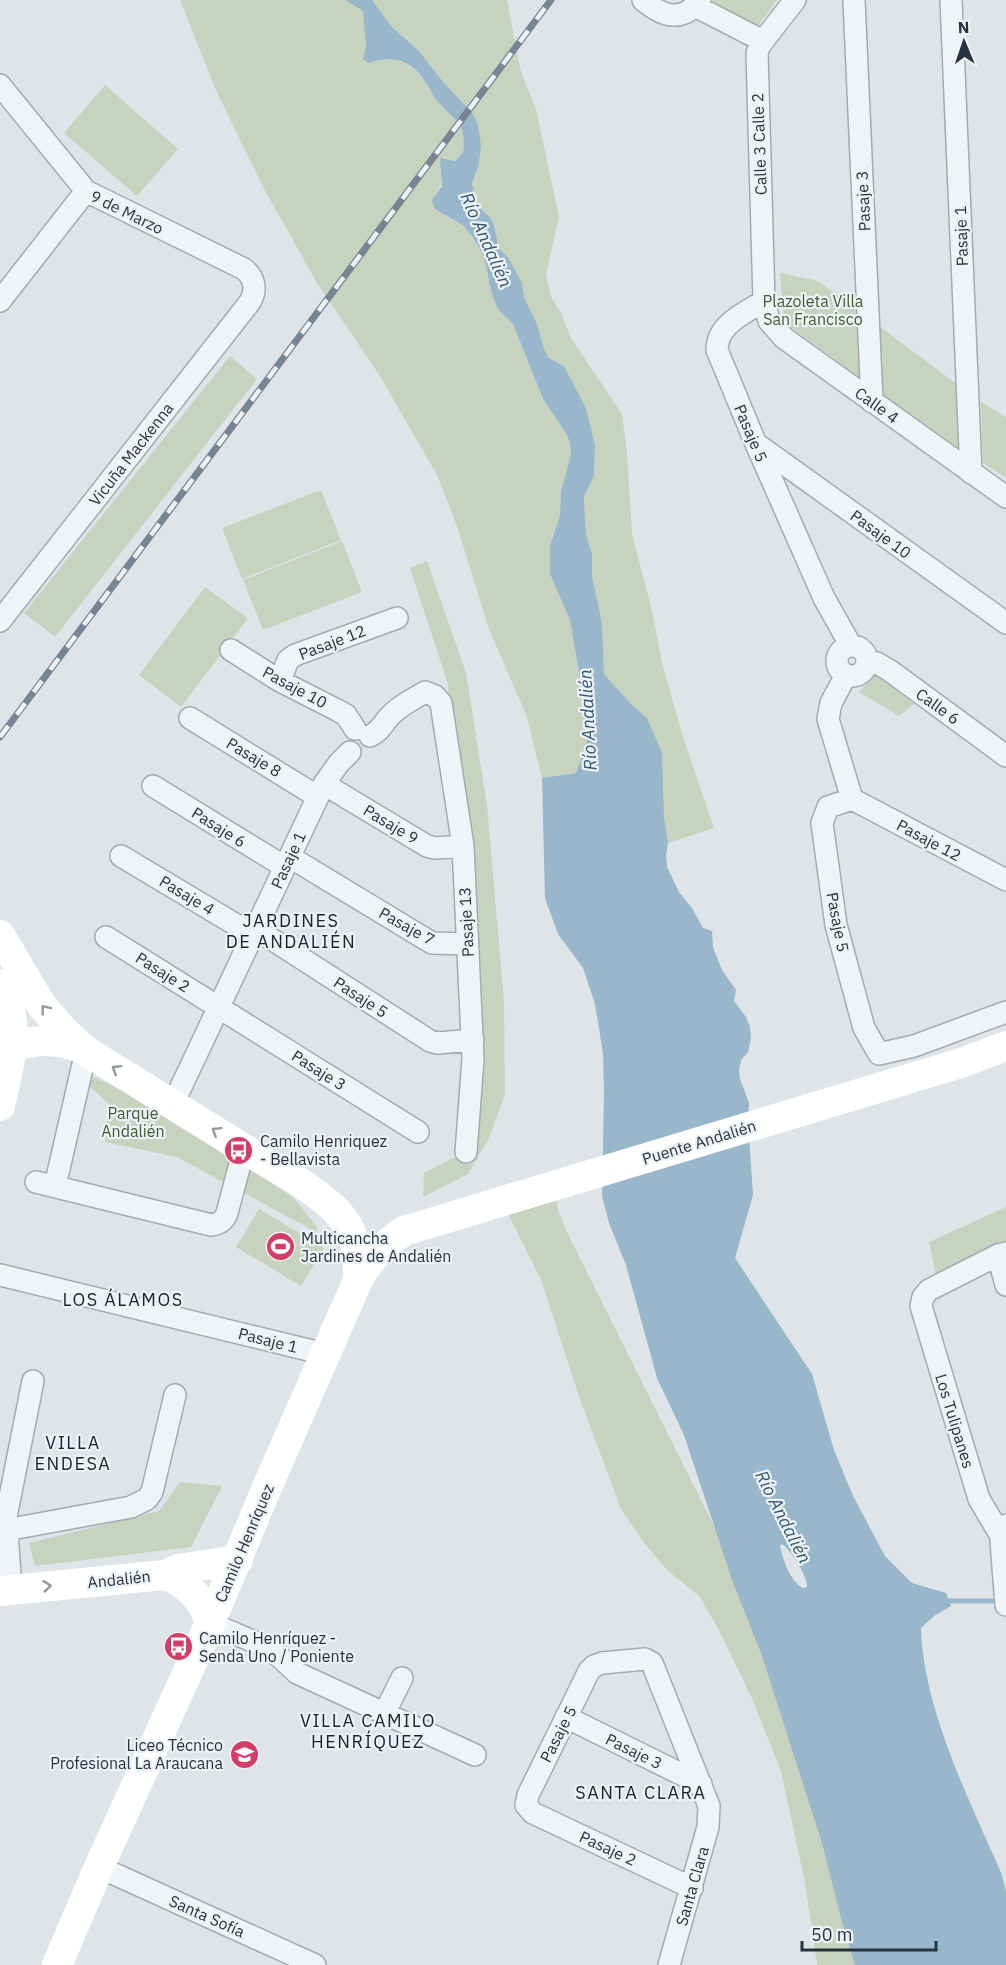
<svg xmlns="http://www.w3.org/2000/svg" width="1006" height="1965" font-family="'IBM Plex Sans',sans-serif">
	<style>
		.green { fill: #c7d3bf }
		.water { fill: #98b7ca; fill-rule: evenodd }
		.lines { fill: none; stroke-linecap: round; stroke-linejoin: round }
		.stream { stroke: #98b7ca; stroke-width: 5 }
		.minor-casing { stroke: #a3abb2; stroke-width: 24 }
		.minor { stroke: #f1f4f7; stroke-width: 21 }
		.secondary { stroke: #fff; stroke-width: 30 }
		.rail-casing { stroke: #778593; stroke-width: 7 }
		.rail { stroke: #eef2f6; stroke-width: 4.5; stroke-dasharray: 14; stroke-linecap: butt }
		.oneway { stroke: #9399a0 }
		.labels { text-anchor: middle; stroke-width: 4.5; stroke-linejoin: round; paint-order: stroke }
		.street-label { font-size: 16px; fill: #273340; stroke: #eef2f6 }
		.park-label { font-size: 16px; fill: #415c34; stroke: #eef2f6 }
		.poi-label { font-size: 16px; fill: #273340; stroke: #eef2f6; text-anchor: start }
		.water-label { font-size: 18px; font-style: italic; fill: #305875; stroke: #eef2f6 }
		.neighbourhood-label { font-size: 18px; letter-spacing: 1.5px; fill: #192431; stroke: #eef2f6 }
	</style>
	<rect width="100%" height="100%" fill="#dee4e8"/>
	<path class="green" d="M180,0H345L363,11L369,63C396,54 413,62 428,86C431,90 432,94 435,98C453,122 467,118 463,153L455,161L446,159L440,162C443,174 444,184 436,193L445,216L464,226L475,240L484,257L492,295L498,309L513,324L543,399L567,435L570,443L571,454L561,491L560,515L552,536L550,574L570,620L579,672L587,743L576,773L542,778L527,717L489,629L457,526L437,475L380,376L317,283L262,185L215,88Z
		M372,0H507L521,72L536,109L559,217L546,274L551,297L561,313L571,338L622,414L627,454L632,534L652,611L662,663L683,737L714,828L668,843L647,718L630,703L604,674L602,623L592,576V553L586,535L585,517L584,497L594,476L595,445L586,408L564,366L549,358L544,349L537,324L524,297L522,283L508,257L499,249L494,225L490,217L478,206L472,184L479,164L481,146L471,111L444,83L419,51L393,28Z
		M701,0H777L754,32Z
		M105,85L178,149L137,196L64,133Z
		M780,273L818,281L961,387L964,455L784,322Z
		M230,356L257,379L55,637L24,613Z
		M981,402L1006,417V478L983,463Z
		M321,490L341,540L242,579L222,528Z
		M342,541L362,592L263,630L243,580Z
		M427,561L466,673L487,805L504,1001L505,1094L489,1138L468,1174L423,1197L424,1173L455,1157L476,1134L483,1070L464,880L448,747V684L410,568Z
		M205,587L248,618L181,707L139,675Z
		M875,674L914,704L899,716L859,692Z
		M91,1076L142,1099L293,1197L317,1227L316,1232L177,1157L105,1142L109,1104L88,1085Z
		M556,1192L558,1211L568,1234L709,1516L746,1596L866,1965H817L805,1883L781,1771L751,1696L718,1628L699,1596L667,1570L645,1544L621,1509L581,1402L541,1280L508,1214Z
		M1006,1207V1245L936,1275L929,1242Z
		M259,1209L324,1248L301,1286L236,1247Z
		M180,1482L222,1486L191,1547L35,1566L29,1543L159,1511Z"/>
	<path class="water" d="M345,0H372L393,28L419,51L444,83L471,111L478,124L481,146L479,164L472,184L478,206L490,217L494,225L499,249L508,257L522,283L524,297L537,324L544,349L549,358L564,366L586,408L595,445L594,476L584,497L585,517L586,535L592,553V576L602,623L604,674L630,703L647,718L662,753L664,818L668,843L666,855L667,867L679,892L692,908L703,928L712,931L713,947L722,970L736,990L734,1001L746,1017L750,1027L751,1038L748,1052L741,1060L739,1070L740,1079L749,1103L748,1122L753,1195L735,1258L812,1374L834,1450L853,1496L885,1556L912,1583L946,1593L951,1606L934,1616L921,1628C923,1709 970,1801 1002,1875L1006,1892V1965H855L842,1922L822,1843L761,1653L732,1580L684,1435L657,1378L626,1265L609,1223L602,1196L604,1091L603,1053L595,1004L583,968L558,934L545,898L542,778L576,773L587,743L579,672L570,620L550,574V545L560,515L561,491L571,454L570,443L567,435L543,399L513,324L498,309L492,295L484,257L475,240L464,226L435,209L432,200L442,186L440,158L455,161L463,153C467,118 453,122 435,98C432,94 431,90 428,86C413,61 396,54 369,63L363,59L366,46L363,11ZM782,1544C791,1550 808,1577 807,1587L803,1588C790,1581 783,1560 780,1546Z"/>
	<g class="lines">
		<path class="stream" d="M943,1601H992"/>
		<defs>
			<path id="minor" d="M643,0C663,17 682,23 700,0
				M795,0L760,45L757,53L764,301L769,321L784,338L1006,497
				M854,0L872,402
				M951,0L971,473
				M695,6L763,41
				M0,85L86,191
				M0,301L86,191L244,269C255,278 257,290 250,302L0,621
				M764,301C745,313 717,324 717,350L756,444L824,598L851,646
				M758,445L1006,623
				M837 661a15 15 0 1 1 30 0a15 15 0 1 1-30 0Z
				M231,650L280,681L337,710L346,715L355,729
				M867,662L877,663L889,670L1006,756
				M846,675L831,703L828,719L852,799
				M280,681L288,660L295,655L397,618
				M190,718L318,797
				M370,736C381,731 383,723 391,715C400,705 414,699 425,692L435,696L441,703L463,846L473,1059L466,1152
				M324,784L427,846L435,848L463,846
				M153,786L285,867
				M852,799L828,807L822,823L836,925L864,1028L879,1054L914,1046L1006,1012
				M852,799L1006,880
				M121,856L253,935
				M290,857L432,943L467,944
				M256,929L430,1041L438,1043L473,1040
				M106,937L418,1132
				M173,1104L324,784L339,763L350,752
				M36,1182L211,1225C219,1224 224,1221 227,1213L244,1149
				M55,1186L86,1051
				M998,1255L1006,1285
				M0,1275L325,1354
				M1006,1525L1001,1536V1541L1006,1605
				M6,1530L131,1507L147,1499L152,1492L175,1395
				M1001,1536L979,1499L921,1306L923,1297L929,1290L998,1255L1006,1253
				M11,1590L6,1517L33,1381
				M210,1623L271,1649L297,1673L475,1755
				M384,1714L402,1678
				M566,1717L701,1784
				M99,1867L315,1965
				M669,1965L708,1827L709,1806L652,1663L645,1659L602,1663L594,1666L589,1671L528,1795L526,1805L533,1813L692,1888"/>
		</defs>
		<use href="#minor" class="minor-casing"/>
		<use href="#minor" class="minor"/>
		<path class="secondary" d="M0,935L42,1006L66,1033L86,1051C139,1084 193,1117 246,1150C273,1166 326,1195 343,1219C357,1237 359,1259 358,1280
			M0,984C23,1024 9,1064 0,1106
			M13,1047C37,1038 60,1039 83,1049
			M165,1575C189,1584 202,1598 210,1623
			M0,1591L165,1575L178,1569L238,1560
			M57,1965L99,1867L210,1623L268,1485L358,1280C369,1259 384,1244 404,1231L961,1063L1006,1046"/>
		<defs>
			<path id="rail" d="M0,737L551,0"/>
		</defs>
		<use href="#rail" class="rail-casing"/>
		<use href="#rail" class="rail"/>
	</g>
	<defs><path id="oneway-chevron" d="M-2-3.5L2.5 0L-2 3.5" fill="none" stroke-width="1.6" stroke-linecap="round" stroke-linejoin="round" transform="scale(1.5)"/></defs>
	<g class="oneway">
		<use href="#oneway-chevron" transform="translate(45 1009) rotate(-128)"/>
		<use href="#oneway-chevron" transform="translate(116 1069) rotate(-148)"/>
		<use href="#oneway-chevron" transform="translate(216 1131) rotate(-148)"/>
		<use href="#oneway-chevron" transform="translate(47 1586) rotate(-6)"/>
	</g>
	<defs>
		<symbol id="bus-disc" viewBox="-11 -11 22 22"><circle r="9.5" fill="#d33e68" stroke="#eef2f6"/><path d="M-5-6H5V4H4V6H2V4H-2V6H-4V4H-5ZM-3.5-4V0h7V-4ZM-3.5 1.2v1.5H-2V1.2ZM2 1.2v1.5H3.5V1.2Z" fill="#fff"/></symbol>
		<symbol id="stadium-disc" viewBox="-11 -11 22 22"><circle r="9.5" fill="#d33e68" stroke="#eef2f6"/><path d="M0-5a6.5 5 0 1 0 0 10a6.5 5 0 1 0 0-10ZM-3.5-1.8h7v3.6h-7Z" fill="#fff"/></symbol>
		<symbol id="school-disc" viewBox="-11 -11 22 22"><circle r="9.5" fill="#d33e68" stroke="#eef2f6"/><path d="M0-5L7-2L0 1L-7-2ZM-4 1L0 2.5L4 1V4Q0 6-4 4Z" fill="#fff"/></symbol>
	</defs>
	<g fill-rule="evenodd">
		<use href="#bus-disc" x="222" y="1134" width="33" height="33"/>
		<use href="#stadium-disc" x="264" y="1230" width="33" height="33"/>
		<use href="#bus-disc" x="162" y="1630" width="33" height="33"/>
		<use href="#school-disc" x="228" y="1738" width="33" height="33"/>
	</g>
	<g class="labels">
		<g class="street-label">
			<text transform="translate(759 144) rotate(-92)" y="6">Calle 3 Calle 2</text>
			<text transform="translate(863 201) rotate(-93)" y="6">Pasaje 3</text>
			<text transform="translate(127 212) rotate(26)" y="6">9 de Marzo</text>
			<text transform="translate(961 236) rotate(-92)" y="6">Pasaje 1</text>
			<text transform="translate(877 405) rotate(36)" y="6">Calle 4</text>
			<text transform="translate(751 433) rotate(67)" y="6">Pasaje 5</text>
			<text transform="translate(131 454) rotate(-52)" y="6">Vicuña Mackenna</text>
			<text transform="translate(881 534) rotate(36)" y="6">Pasaje 10</text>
			<text transform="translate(332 642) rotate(-21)" y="6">Pasaje 12</text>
			<text transform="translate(295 687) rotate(28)" y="6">Pasaje 10</text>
			<text transform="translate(938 706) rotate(36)" y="6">Calle 6</text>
			<text transform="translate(254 757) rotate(31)" y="6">Pasaje 8</text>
			<text transform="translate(391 824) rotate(31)" y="6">Pasaje 9</text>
			<text transform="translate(219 827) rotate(32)" y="6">Pasaje 6</text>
			<text transform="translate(929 840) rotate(28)" y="6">Pasaje 12</text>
			<text transform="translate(288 860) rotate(-65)" y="6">Pasaje 1</text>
			<text transform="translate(187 895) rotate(31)" y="6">Pasaje 4</text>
			<text transform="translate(466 922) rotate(-93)" y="6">Pasaje 13</text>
			<text transform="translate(838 922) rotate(79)" y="6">Pasaje 5</text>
			<text transform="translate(407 926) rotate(29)" y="6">Pasaje 7</text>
			<text transform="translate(163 972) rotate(32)" y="6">Pasaje 2</text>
			<text transform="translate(361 997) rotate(33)" y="6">Pasaje 5</text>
			<text transform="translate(319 1070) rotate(32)" y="6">Pasaje 3</text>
			<text transform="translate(699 1142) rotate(-17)" y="6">Puente Andalién</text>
			<text transform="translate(268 1340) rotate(14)" y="6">Pasaje 1</text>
			<text transform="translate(955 1421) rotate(73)" y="6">Los Tulipanes</text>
			<text transform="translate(244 1543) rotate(-67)" y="6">Camilo Henríquez</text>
			<text transform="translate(119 1579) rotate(-6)" y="6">Andalién</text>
			<text transform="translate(558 1734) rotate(-63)" y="6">Pasaje 5</text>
			<text transform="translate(634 1751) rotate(26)" y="6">Pasaje 3</text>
			<text transform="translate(608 1848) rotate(25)" y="6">Pasaje 2</text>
			<text transform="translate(692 1886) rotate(-74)" y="6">Santa Clara</text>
			<text transform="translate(207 1916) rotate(24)" y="6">Santa Sofía</text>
		</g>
		<g class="park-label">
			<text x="813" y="307">Plazoleta Villa<tspan x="813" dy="18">San Francisco</tspan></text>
			<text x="133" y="1119">Parque<tspan x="133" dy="18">Andalién</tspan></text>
		</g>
		<g class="poi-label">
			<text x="260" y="1147">Camilo Henriquez<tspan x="260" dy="18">- Bellavista</tspan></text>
			<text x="301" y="1244">Multicancha<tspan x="301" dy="18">Jardines de Andalién</tspan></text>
			<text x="199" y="1644">Camilo Henríquez -<tspan x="199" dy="18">Senda Uno / Poniente</tspan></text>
			<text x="223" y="1751" text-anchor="end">Liceo Técnico<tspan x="223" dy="18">Profesional La Araucana</tspan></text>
		</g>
		<g class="water-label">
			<text transform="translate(486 240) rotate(66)" y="6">Río Andalién</text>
			<text transform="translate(588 720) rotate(-93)" y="6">Río Andalién</text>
			<text transform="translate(783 1517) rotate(63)" y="6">Río Andalién</text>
		</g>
		<g class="neighbourhood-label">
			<text x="291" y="927">JARDINES<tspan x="291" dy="21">DE ANDALIÉN</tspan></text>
			<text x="123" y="1306">LOS ÁLAMOS</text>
			<text x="73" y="1449">VILLA<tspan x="73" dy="21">ENDESA</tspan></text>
			<text x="368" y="1727">VILLA CAMILO<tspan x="368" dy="21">HENRÍQUEZ</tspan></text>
			<text x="641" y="1799">SANTA CLARA</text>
		</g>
	</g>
	<g transform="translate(964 42) rotate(358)" stroke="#eef2f6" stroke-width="4.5" paint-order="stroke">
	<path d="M0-4.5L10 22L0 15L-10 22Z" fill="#273340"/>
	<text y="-9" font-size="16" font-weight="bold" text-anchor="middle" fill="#273340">N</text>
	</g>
	<path d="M802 1941v9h134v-9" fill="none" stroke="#273340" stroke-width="3"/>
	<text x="811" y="1941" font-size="18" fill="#273340" stroke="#eef2f6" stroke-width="4.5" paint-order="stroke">50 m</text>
</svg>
